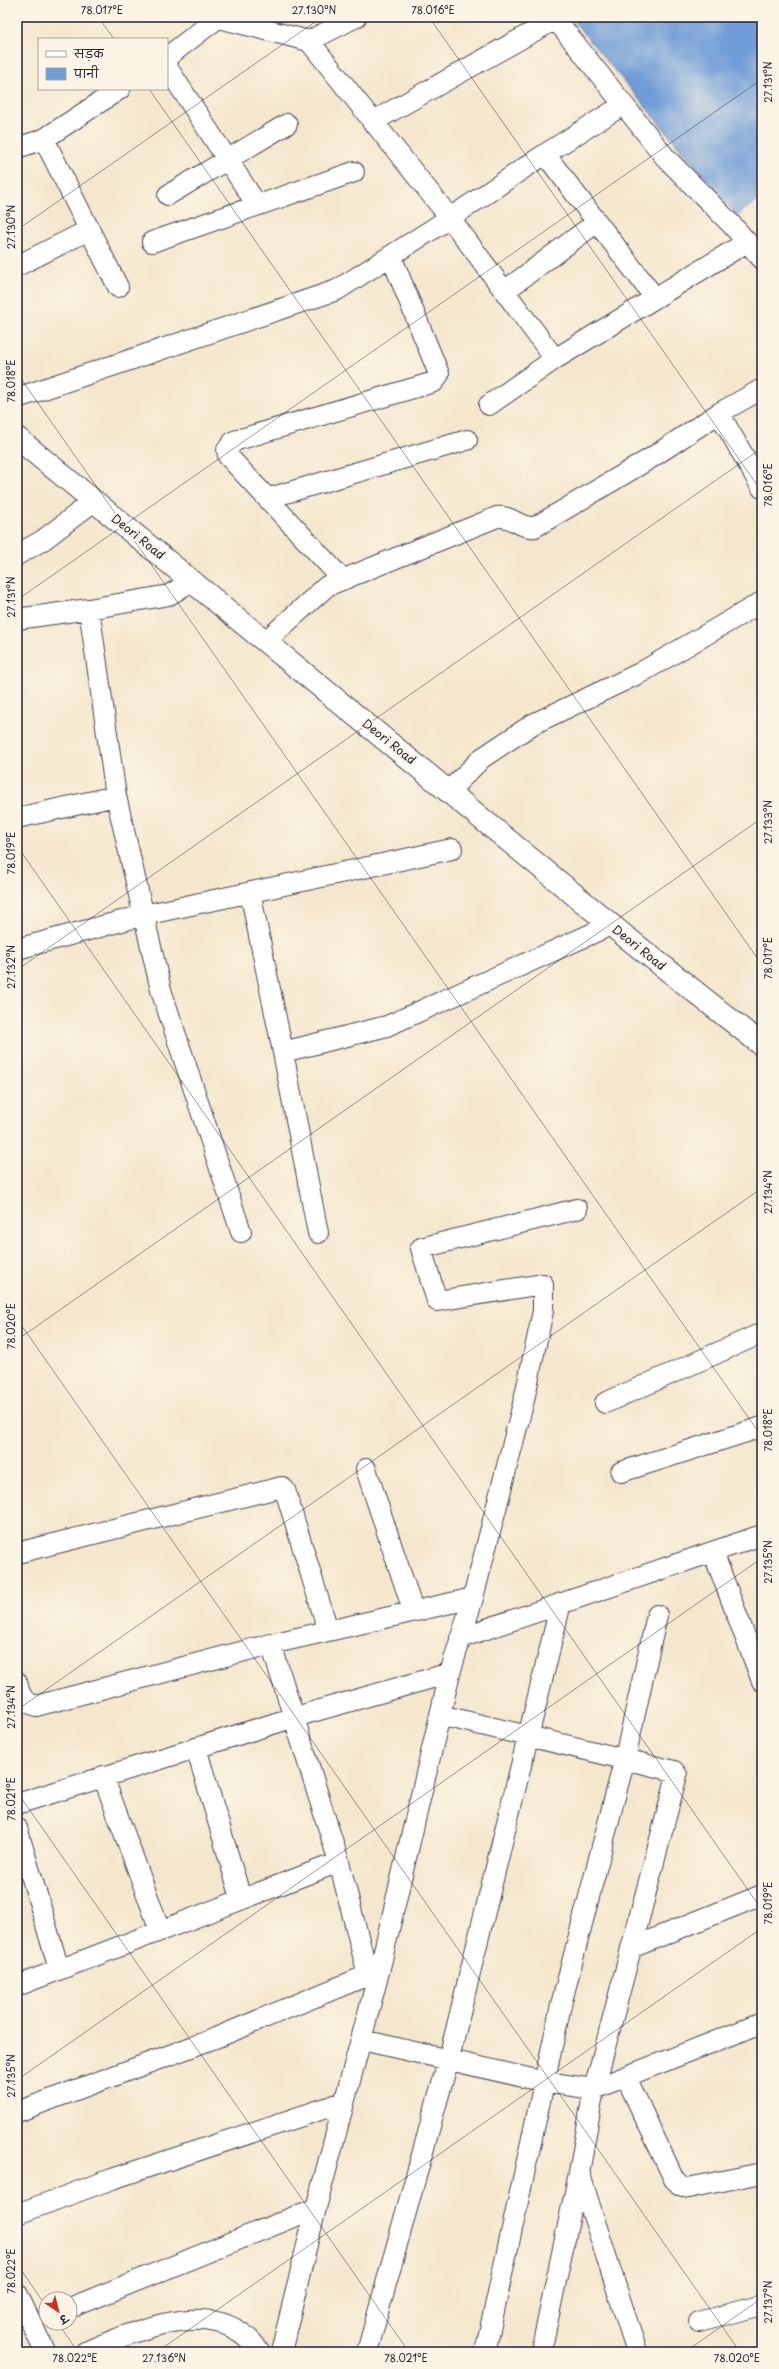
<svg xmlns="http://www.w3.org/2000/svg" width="779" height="2369" font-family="'Playpen Sans','Playpen Sans Deva',sans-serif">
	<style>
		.water { fill: #6f9dd7; stroke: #486089 }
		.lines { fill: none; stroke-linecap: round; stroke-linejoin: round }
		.minor-casing { stroke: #424051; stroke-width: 22 }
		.tertiary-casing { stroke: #424051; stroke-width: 24 }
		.minor { stroke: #fff; stroke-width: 20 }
		.tertiary { stroke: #fff; stroke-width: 22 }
		.ticks { fill: none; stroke: #22223b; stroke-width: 1; stroke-opacity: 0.45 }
		.labels { text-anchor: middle; stroke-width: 4; stroke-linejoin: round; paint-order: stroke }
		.street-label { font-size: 12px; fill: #22223b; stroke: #fcf5e5 }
		.neatline { fill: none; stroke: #22223b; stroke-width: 1.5 }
		.ticks-label { font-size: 10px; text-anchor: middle; fill: #22223b }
	</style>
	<rect width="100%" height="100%" fill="#fcf5e5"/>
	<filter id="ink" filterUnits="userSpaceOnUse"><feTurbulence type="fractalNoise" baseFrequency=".025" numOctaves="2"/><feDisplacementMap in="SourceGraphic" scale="8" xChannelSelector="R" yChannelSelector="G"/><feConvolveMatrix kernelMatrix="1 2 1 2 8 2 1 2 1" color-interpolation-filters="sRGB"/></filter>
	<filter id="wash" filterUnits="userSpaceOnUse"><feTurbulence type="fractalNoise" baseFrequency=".012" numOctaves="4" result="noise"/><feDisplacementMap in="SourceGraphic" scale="16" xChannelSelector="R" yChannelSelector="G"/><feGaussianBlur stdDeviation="0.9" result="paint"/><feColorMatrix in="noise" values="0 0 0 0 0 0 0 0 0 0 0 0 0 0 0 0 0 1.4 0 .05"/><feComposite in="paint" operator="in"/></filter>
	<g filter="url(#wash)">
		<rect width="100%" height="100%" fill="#f4e7cd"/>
		<path class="water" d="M582,17H762V197L737,216L574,22Z"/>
	</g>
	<g filter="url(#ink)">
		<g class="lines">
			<defs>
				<path id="minor" d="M554,17L665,157L732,225L762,259
					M219,18L309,41L450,218L555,359
					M309,41L356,17
					M167,57L219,17
					M167,67L257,205
					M372,122L556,19
					M44,139L118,287
					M17,148L44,139L120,89
					M545,154L655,298
					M168,195L287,124
					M152,242L354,172
					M17,266L89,230
					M506,290L597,222
					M17,398L337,290L450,218L545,154L623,105
					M489,405L555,359L747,242
					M719,413L762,488
					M269,498L467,440
					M17,555L43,540L94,501
					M343,580L228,456L227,450L234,441L434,382L439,374L391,256
					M89,609L116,796L161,990L241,1232
					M17,619L89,609L169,595L192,581
					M266,641L327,586L497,517C512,515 520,529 535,527L651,458L719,413L762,389
					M448,792L482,758L533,724L640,673L762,602
					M17,818L116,796
					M250,892L283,1052L318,1233
					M17,949L144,915L452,849
					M283,1052L387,1026L611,925
					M605,1403L762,1333
					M366,1469L413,1610
					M621,1472L762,1427
					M713,1552L762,1681
					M17,1553L282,1487L285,1490L328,1630
					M460,1638L762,1535
					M271,1644L339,1862L368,1975
					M17,1682C20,1695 22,1702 36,1706L271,1644L473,1598
					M440,1715L674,1771L677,1775L594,2089L579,2173L541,2352
					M196,1748L241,1898
					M103,1776L160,1930
					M17,1804L295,1717L450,1673
					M17,1828L59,1969
					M631,1948L762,1895
					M17,1986L339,1862
					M362,2040L545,2082L594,2089L762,2023
					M626,2077L674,2179L680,2185L688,2188L762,2173
					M17,2112L218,2037L368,1975L378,1976
					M580,2175L637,2352
					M17,2214L112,2179L344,2102
					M17,2293L45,2352
					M70,2308L316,2208
					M699,2322L762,2305
					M85,2352C138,2330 219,2292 260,2352
					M281,2352L316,2208L378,1976L450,1673L473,1598L524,1400L543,1311V1284L437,1301L421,1248L577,1209
					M367,2352L449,2058L561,1603
					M485,2352L562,2001L625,1758L657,1615"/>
				<path id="tertiary" d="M17,438L626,937L762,1045"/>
			</defs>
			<use href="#minor" class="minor-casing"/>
			<use href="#tertiary" class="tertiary-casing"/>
			<use href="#minor" class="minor"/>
			<use href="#tertiary" class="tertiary"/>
		</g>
	</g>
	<path class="ticks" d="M98,17L114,39M429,17L762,492M760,17L762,19M149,89L762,965M17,230L322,17M17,373L762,1437M17,600L762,79M17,846L762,1910M17,970L762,448M17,1319L740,2352M17,1340L762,818M17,1710L762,1188M17,1792L409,2352M17,2080L762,1558M17,2264L46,2306M58,2323L78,2352M157,2352L762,1928M685,2352L762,2298"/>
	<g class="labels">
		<g class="street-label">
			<text transform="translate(138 537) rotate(39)" y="4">Deori Road</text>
			<text transform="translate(389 742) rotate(39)" y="4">Deori Road</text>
			<text transform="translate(639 948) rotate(39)" y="4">Deori Road</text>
		</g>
	</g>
	<rect width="779" height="2369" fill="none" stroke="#fcf5e5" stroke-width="44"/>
	<rect x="38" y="38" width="130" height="52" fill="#fcf5e5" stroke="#a5a1a1"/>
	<rect x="46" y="51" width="20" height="6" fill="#ffffff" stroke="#a5a1a1"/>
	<text x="74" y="58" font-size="12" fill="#22223b">सड़क</text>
	<rect x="46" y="68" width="20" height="12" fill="#6f9dd7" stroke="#a5a1a1"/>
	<text x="74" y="78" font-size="12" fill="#22223b">पानी</text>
	<g transform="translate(58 2311) rotate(145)"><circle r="19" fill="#fcf5e5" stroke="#a5a1a1"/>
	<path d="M0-3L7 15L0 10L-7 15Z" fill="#c8321e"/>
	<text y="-6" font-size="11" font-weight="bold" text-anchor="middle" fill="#22223b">उ</text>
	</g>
	<rect x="22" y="22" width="735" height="2325" class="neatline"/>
	<g class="ticks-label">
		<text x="102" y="14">78.017°E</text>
		<text x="314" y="14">27.130°N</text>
		<text x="433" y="14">78.016°E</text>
		<text transform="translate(768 82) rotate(-90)" y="4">27.131°N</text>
		<text transform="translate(11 227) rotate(-90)" y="4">27.130°N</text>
		<text transform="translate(11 381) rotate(-90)" y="4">78.018°E</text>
		<text transform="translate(768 485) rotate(-90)" y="4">78.016°E</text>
		<text transform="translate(11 597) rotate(-90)" y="4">27.131°N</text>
		<text transform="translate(768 822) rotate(-90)" y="4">27.133°N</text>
		<text transform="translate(11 853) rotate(-90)" y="4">78.019°E</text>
		<text transform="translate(768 958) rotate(-90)" y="4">78.017°E</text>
		<text transform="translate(11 967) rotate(-90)" y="4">27.132°N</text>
		<text transform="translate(768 1192) rotate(-90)" y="4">27.134°N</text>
		<text transform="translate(11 1326) rotate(-90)" y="4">78.020°E</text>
		<text transform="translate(768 1430) rotate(-90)" y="4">78.018°E</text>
		<text transform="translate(768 1562) rotate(-90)" y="4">27.135°N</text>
		<text transform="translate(11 1707) rotate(-90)" y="4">27.134°N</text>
		<text transform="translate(11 1799) rotate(-90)" y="4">78.021°E</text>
		<text transform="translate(768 1903) rotate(-90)" y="4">78.019°E</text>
		<text transform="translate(11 2076) rotate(-90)" y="4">27.135°N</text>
		<text transform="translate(11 2271) rotate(-90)" y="4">78.022°E</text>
		<text transform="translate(768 2302) rotate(-90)" y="4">27.137°N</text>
		<text x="75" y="2362">78.022°E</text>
		<text x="164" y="2362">27.136°N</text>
		<text x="406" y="2362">78.021°E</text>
		<text x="737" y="2362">78.020°E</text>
	</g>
</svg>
